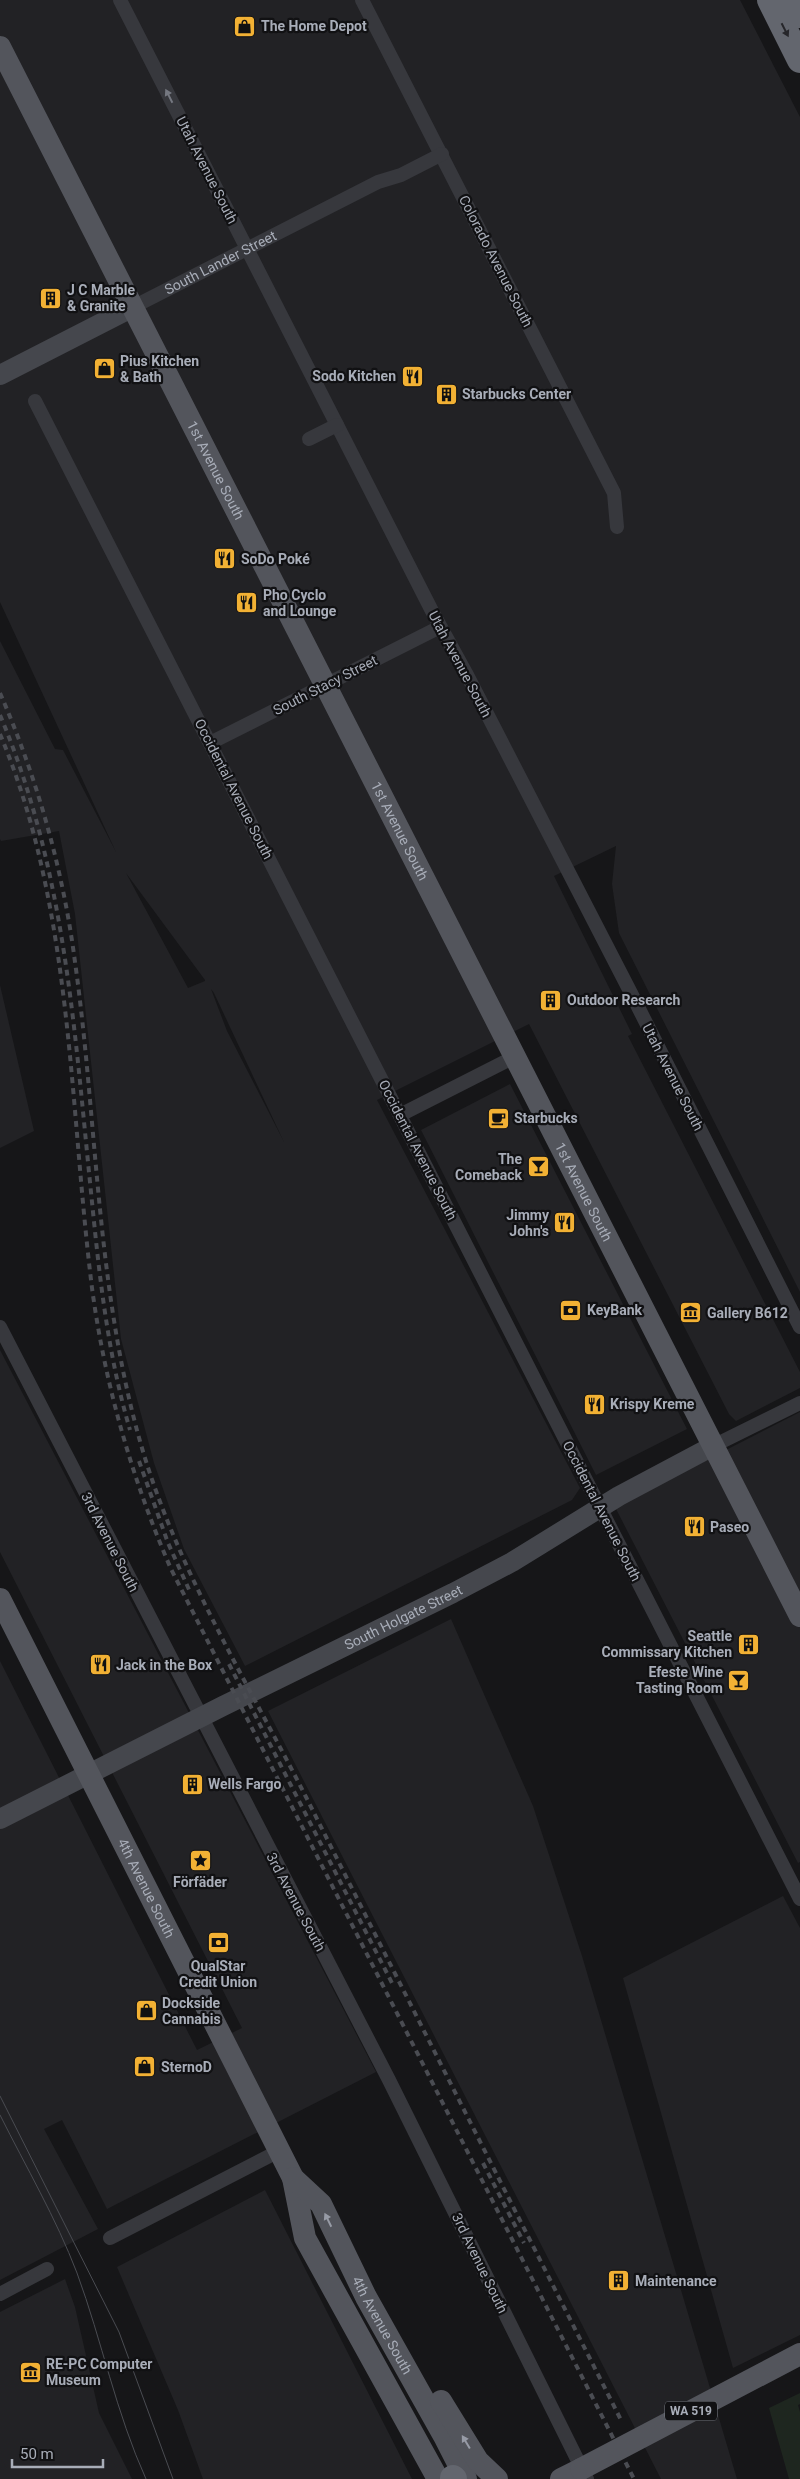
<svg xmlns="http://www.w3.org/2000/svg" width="800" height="2479" font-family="Roboto,sans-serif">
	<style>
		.built { fill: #222225; fill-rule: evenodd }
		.green { fill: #1e261f }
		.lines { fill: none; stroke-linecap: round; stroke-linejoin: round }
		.street { stroke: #37383d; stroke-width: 14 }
		.secondary { stroke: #45474d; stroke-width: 20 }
		.primary { stroke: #53555c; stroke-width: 22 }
		.highway { stroke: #63666e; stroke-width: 26 }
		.tram { stroke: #4a4c52; stroke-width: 1 }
		.rail { stroke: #4a4c52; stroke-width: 4; stroke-dasharray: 6 5; stroke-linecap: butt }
		.primary-bridge { stroke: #53555c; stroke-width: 22 }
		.oneway { fill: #26262a }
		.oneway2 { fill: #757881 }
		.oneway3 { fill: #979ba6 }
		.labels { text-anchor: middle; stroke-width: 4.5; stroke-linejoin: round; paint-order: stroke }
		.shield { fill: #111113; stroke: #7b7e86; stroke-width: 1 }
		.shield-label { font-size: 12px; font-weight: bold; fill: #a8adb8 }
		.poi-label { font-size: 14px; font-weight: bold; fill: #a8adb8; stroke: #111113; text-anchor: start }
		.street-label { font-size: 14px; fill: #a8adb8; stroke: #111113 }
	</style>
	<rect width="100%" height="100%" fill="#161618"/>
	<path class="built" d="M0,0H740L800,117V1292L619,933L612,884L616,846L554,876L632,1034L628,1036L800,1372V1388L736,1421L729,1414L529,1024L377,1100L580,1488L572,1500L245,1666L184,1549L154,1463L121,1339L75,914L59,831L1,841L0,839V641L55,749L63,750L116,852L0,602ZM126,873L205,980V981L188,988ZM211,989L214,993L284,1142L227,1031Z
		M0,985L34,1131L0,1148Z
		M510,1084L687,1429L596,1475L421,1130Z
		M0,1350L376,2072L107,2209L62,2120L44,2129L98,2229L0,2280V1661L197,2050L242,2028L0,1552Z
		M800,1412V1862L798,1863L615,1507Z
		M451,1619L533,1806L582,1956L737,2479H661L268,1711Z
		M783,1896L800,1928V2335L733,2368L623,1978Z
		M265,2190L412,2479H203L178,2410L117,2267Z
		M65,2279L75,2307L99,2413L132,2479H0V2312Z"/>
	<path class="green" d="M800,2393V2404L798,2405L800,2412V2479H789L769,2408Z"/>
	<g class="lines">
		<g class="street">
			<path d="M120,0L432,611L466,673L633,997L800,1327"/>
			<path d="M362,0L614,493L617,527"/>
			<path id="s1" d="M133,307L378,182L401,175L442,154"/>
			<path d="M35,401L800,1899"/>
			<path d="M309,439L337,425"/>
			<path d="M210,743L440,627"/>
			<path d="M400,1115L516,1056"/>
			<path d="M0,1327L389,2080L587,2479"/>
			<path d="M713,1446L800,1403"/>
			<path d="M110,2238L279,2151"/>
			<path d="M0,2294L47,2269"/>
		</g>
		<g class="secondary">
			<path d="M0,375L133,307"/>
			<path id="s2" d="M0,1819L223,1706L453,1593L512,1562L619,1496L713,1446"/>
		</g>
		<g class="primary">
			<path id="s3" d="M0,47L800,1616"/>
			<path id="s4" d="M0,1599L293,2178L305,2238L438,2479"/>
			<path id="s5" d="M293,2178L321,2204L366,2297L444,2436L466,2479"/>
			<path d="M441,2401L478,2461L497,2479"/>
			<path d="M561,2479L581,2469"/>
		</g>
		<path class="highway" d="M770,0L800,60
			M792,0L800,15
			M453,2478L454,2479"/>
		<path class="tram" d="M0,2096L119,2332L173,2479
			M0,2115C26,2167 56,2218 77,2273C102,2341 116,2413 146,2479"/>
		<path class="rail" d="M0,693C37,778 63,869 75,962C97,1119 96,1280 138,1434C173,1563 246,1679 306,1797C411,2006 517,2214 622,2422
			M0,715C65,869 74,1027 91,1192C99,1272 107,1352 130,1430
			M0,734C73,908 69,1103 92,1288C105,1385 132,1479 171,1569L634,2479
			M139,1461L168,1543L191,1594
			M229,1664L393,1985
			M483,2163L524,2243"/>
		<path class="primary-bridge" d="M581,2469L800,2354"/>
	</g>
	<defs><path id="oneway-solid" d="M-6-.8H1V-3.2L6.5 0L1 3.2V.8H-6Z" transform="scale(1.25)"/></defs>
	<use class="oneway" href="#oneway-solid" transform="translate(785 30) rotate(63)"/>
	<use class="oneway2" href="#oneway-solid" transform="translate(169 96) rotate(-117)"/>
	<g class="oneway3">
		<use href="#oneway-solid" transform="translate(328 2220) rotate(-116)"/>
		<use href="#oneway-solid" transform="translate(466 2442) rotate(-121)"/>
	</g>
	<defs>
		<symbol id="shop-square" viewBox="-11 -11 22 22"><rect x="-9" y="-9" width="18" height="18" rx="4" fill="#f2b134" stroke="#111113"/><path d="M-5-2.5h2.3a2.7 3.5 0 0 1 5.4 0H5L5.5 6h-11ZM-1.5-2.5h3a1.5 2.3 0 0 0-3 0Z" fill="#111"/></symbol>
		<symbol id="building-square" viewBox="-11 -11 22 22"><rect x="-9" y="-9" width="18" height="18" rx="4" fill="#f2b134" stroke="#111113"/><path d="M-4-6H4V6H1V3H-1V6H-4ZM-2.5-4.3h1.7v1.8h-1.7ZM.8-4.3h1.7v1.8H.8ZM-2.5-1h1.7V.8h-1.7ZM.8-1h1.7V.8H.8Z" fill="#111"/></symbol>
		<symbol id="restaurant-square" viewBox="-11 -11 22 22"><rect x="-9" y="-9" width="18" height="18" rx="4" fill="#f2b134" stroke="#111113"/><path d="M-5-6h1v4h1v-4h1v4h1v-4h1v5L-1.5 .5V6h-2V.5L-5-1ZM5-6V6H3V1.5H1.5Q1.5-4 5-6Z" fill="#111"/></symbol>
		<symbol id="cafe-square" viewBox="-11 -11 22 22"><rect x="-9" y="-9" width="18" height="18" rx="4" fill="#f2b134" stroke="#111113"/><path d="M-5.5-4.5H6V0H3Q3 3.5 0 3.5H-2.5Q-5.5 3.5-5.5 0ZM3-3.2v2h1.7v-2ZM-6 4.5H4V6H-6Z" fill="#111"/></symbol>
		<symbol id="bar-square" viewBox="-11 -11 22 22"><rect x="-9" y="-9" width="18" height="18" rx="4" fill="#f2b134" stroke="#111113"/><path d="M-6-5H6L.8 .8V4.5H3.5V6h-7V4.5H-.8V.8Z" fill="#111"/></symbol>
		<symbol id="bank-square" viewBox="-11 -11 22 22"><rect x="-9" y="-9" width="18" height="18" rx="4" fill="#f2b134" stroke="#111113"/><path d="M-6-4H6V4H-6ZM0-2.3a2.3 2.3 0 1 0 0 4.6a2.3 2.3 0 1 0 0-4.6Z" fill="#111"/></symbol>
		<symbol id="museum-square" viewBox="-11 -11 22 22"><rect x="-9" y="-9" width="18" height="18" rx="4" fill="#f2b134" stroke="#111113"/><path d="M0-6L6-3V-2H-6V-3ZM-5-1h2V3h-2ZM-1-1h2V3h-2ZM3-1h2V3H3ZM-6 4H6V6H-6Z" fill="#111"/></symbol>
		<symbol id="sight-square" viewBox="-11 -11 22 22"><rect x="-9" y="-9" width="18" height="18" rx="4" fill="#f2b134" stroke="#111113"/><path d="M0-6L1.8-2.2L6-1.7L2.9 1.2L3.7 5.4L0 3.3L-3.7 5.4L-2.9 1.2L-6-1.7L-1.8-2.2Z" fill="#111"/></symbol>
	</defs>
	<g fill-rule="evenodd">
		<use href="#shop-square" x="232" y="14" width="25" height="25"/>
		<use href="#building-square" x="38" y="286" width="25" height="25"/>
		<use href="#shop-square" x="92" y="356" width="25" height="25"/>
		<use href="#restaurant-square" x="400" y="364" width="25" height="25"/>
		<use href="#building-square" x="434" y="382" width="25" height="25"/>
		<use href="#restaurant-square" x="212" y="546" width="25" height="25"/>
		<use href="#restaurant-square" x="234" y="590" width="25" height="25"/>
		<use href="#building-square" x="538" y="988" width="25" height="25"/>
		<use href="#cafe-square" x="486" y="1106" width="25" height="25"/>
		<use href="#bar-square" x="526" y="1154" width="25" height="25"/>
		<use href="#restaurant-square" x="552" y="1210" width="25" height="25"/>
		<use href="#bank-square" x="558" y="1298" width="25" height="25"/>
		<use href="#museum-square" x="678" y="1300" width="25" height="25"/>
		<use href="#restaurant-square" x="582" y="1392" width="25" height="25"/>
		<use href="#restaurant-square" x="682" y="1514" width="25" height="25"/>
		<use href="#building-square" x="736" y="1632" width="25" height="25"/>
		<use href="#restaurant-square" x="88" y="1652" width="25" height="25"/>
		<use href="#bar-square" x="726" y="1668" width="25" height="25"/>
		<use href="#building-square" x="180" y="1772" width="25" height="25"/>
		<use href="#sight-square" x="188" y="1848" width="25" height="25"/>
		<use href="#bank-square" x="206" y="1930" width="25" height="25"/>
		<use href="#shop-square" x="134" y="1998" width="25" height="25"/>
		<use href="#shop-square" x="132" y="2054" width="25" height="25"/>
		<use href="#building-square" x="606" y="2268" width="25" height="25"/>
		<use href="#museum-square" x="18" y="2360" width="25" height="25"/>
	</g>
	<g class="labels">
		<rect class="shield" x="665" y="2401.5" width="52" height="19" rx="4"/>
		<g class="shield-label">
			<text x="691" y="2415">WA 519</text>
		</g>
		<g class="poi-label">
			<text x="261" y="31">The Home Depot</text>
			<text x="67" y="295">J C Marble<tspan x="67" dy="16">&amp; Granite</tspan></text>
			<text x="120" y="366">Pius Kitchen<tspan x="120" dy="16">&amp; Bath</tspan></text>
			<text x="396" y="381" text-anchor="end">Sodo Kitchen</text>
			<text x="462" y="399">Starbucks Center</text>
			<text x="241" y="564">SoDo Poké</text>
			<text x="263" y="600">Pho Cyclo<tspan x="263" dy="16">and Lounge</tspan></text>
			<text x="567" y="1005">Outdoor Research</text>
			<text x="514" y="1123">Starbucks</text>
			<text x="522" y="1164" text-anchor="end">The<tspan x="522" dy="16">Comeback</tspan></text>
			<text x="549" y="1220" text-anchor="end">Jimmy<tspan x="549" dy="16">John's</tspan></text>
			<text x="587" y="1315">KeyBank</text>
			<text x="707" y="1318">Gallery B612</text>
			<text x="610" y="1409">Krispy Kreme</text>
			<text x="710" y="1532">Paseo</text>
			<text x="732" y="1641" text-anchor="end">Seattle<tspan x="732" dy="16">Commissary Kitchen</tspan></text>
			<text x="116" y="1670">Jack in the Box</text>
			<text x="723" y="1677" text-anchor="end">Efeste Wine<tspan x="723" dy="16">Tasting Room</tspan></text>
			<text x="208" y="1789">Wells Fargo</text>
			<text x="200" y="1887" text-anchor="middle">Förfäder</text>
			<text x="218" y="1971" text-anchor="middle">QualStar<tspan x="218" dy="16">Credit Union</tspan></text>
			<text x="162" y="2008">Dockside<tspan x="162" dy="16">Cannabis</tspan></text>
			<text x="161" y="2072">SternoD</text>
			<text x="635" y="2286">Maintenance</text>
			<text x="46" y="2369">RE-PC Computer<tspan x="46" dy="16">Museum</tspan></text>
		</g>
		<g class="street-label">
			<text transform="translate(207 170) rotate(63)" y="5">Utah Avenue South</text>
			<text transform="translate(496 261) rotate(63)" y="5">Colorado Avenue South</text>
			<text dy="5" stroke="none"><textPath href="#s1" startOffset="98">South Lander Street</textPath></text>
			<text dy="5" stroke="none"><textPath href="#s3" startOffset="475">1st Avenue South</textPath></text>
			<text transform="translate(460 664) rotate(62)" y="5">Utah Avenue South</text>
			<text transform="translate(325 685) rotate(-27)" y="5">South Stacy Street</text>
			<text transform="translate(234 789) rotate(63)" y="5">Occidental Avenue South</text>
			<text dy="5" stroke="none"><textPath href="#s3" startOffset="880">1st Avenue South</textPath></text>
			<text transform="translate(673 1077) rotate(63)" y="5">Utah Avenue South</text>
			<text transform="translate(418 1150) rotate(63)" y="5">Occidental Avenue South</text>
			<text dy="5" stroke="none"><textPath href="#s3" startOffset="1285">1st Avenue South</textPath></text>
			<text transform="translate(602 1511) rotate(63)" y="5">Occidental Avenue South</text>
			<text transform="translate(110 1542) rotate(63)" y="5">3rd Avenue South</text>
			<text dy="5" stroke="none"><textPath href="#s2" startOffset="451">South Holgate Street</textPath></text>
			<text dy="5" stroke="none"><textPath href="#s4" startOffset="324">4th Avenue South</textPath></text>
			<text transform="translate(296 1902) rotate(62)" y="5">3rd Avenue South</text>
			<text transform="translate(480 2263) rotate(64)" y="5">3rd Avenue South</text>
			<text dy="5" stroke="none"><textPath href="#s5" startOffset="174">4th Avenue South</textPath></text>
		</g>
	</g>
	<path d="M12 2459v8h91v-8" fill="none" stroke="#a8adb8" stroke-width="2.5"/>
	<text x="20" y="2459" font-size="15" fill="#a8adb8" stroke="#111113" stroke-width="4" paint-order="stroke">50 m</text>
</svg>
